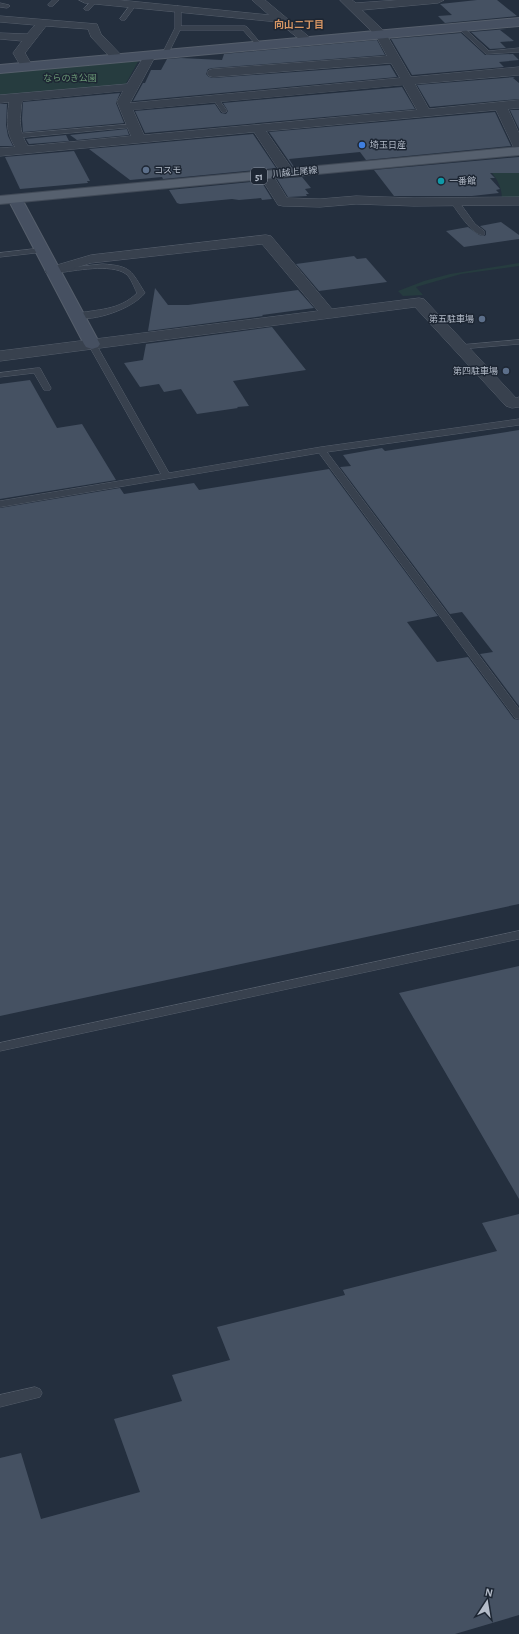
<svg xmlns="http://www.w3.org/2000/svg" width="519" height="1634" font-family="'Alegreya Sans','Noto Sans JP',sans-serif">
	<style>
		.green { fill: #263c3f }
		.building { fill: #455162 }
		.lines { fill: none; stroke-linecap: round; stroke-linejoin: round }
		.lane-casing { stroke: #565f6c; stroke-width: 1 }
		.street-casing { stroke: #565f6c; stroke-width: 1 }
		.secondary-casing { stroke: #565f6c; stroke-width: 2 }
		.primary-casing { stroke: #414a57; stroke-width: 2 }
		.lane { fill: #38414e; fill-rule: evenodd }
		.street { fill: #38414e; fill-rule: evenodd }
		.secondary { fill: #465061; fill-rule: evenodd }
		.primary { fill: #56606e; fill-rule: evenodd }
		.shop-dot { fill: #3f7fe0; stroke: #1d2633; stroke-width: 1.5 }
		.service-dot { fill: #5c6f8a; stroke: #1d2633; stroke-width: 1.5 }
		.culture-dot { fill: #0f9aa8; stroke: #1d2633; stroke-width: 1.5 }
		.labels { text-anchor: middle; stroke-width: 3; stroke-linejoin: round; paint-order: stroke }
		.far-park-label { font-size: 9px; fill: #6b9a76; stroke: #1d2633 }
		.far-poi-label { font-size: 9px; fill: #b4bcc9; stroke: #1d2633; text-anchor: start }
		.far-street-label { font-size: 9px; fill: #b4bcc9; stroke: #1d2633 }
		.far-neighbourhood-label { font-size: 10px; font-weight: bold; fill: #d59563; stroke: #1d2633 }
		.shield { fill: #1d2633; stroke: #878f9c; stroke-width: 1 }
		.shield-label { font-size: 10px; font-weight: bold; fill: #b4bcc9 }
	</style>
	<rect width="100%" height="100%" fill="#242f3e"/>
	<path class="green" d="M139,60L125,85L0,95V72Z
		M485,164L512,173H519V199H502C502,184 494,175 485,164Z
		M519,263V266L461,274L416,287L423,295L403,296L398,291L424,281L450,274Z"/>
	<path class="building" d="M477,0H497L517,16L445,23L438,16L452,15L440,4Z
		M507,29L500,30L514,41L500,42L506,48L490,49L471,32Z
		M461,33L485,55L513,54L519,60L499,62L504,67L412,75L391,39Z
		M377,40L385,55L213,68L208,69L206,74L209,77L213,78L390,65L397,77L133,101L143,83H145L151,70H161L167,59L181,58L222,60L224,54Z
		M515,77L513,78L519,83V99L430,107L417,85Z
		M402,87L415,109L145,133L135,111L215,104L221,113L226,114L228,111L223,103Z
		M120,93L116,103L124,123L23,132L22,119L23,102Z
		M0,104H7L6,125L8,136L13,146H0Z
		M510,110H519V129Z
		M495,112L511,146L366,160L360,152L289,159L294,167H293L269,132Z
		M127,129L129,135L77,140L70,135Z
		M253,134L276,168L163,179L162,177L130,180L89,149Z
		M66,135L69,141L29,144L26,139Z
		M74,151L90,181H87L88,183L20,189L5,157Z
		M519,157V173H490L495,178H490L500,189L496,190L499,193L472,196H394L374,170Z
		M302,177L311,188L305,189L309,194H306L307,196L288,197L277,179Z
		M261,181L272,199L262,200L261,198L239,200L232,199L180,204L177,203L169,190Z
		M501,222L519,235V239L464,247L446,231L468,227L479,235L484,236L486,235V231L480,226Z
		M354,256L357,259L366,258L387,282L319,291L296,264Z
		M155,288L168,305H188L298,290L314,308L262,315L263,316L148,331Z
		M272,327L306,370L233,381L249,406L237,407L238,408L197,414L181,389L164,392L159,384L140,387L124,363L143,360L146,344Z
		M30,380L57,428L82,424L116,480L0,499V384Z
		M519,430V706L480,654L493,652L462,612L450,614L340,467L351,466L343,455L382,448L385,451Z
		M329,469L438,616L407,622L437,662L468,657L514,719L519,720V904L0,1016V508L120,488L124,494L194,483L199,490Z
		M519,966V1199L399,993Z
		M519,1214V1615L455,1634H0V1458L21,1453L41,1519L140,1492L114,1419L182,1401L172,1375L230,1360L217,1327L345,1295L343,1290L497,1251L482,1223Z"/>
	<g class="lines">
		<defs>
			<path id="lane" d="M53,0H59L53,6H49L48,5Z
				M92,0L97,1L89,10H85L84,9Z
				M0,3L9,5L10,6L7,8L0,7Z
				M131,4L136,5L125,20H121L120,19Z
				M178,6L181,8V26H245L247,27L262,45L257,46L243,30H180L168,54L163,55L162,54L175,28V8Z
				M458,26H462L489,51L519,48V52L486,54L458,28Z
				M214,98H218L227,111L226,112H222L213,99Z
				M133,124L135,125V127L15,138L12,136L15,134Z
				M451,199H457L475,224L484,231V235C472,236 457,210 450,201Z
				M41,248H44V252L0,257V253Z
				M103,264C132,266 131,271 145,293C132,309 94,322 74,318V314C97,309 119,311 137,293C134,287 131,278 126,274C111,263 74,271 57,273L53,271L57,269Z
				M519,340V344L461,349L457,347L461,345Z
				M89,342H95L96,344L169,473L321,447L519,419V425L327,452L519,709V719L515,718L319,453L0,507V501L161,474L88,344Z
				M37,368H40L51,388L50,390H44L34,373L0,377V373Z
				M519,931V939L0,1051V1043Z
				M35,1387L40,1389L42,1393L40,1397L0,1407V1395Z"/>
			<path id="street" d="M79,0H119L269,15L252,0H265L314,41L312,43H304L278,22L85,3Z
				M340,0H352L356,3L398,0H444L438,3L362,10L385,32L411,77L519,67V75L415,84L429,109L519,100V108L508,109L519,133V150L514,149L513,146L496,110L266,131L295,173L293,176H283L254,132L0,156V148L15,147C5,130 7,120 9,102L0,103V95L127,84L146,53H154L156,55L130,103L400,78L391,63L213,77L209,76L207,73L209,70L213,69L387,56L376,36ZM403,85L417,110L144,135L133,110ZM123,91L117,102L131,136L28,146C18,131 20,118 22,101Z
				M0,16L97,24L101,34L124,58L122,61H114L91,37L88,29L46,26L25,53L33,67L31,70H23L13,53L22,41L0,39V33L27,34L35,25L0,22Z
				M266,171L271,172L287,198L320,199L356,196L414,198L519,197V205L414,206L356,204L320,207L283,206L278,205L259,175L261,172Z
				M266,235L271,236L332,309L419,298L424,299L516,398L519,397V407L512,408L506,406L415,307L0,361V351L318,311L262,244L91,263L52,275L47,274L45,271L47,268L91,255Z"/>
			<path id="secondary" d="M519,18V26L0,73V65Z
				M15,195L20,196L22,199L100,344L98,347L92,349L86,347L84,344L8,199L10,196Z"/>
			<path id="primary" d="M519,147V155L0,204V196Z"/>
		</defs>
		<use href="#lane" class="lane-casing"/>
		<use href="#street" class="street-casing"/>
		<use href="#secondary" class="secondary-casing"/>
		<use href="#primary" class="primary-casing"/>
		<use href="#lane" class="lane"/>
		<use href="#street" class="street"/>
		<use href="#secondary" class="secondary"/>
		<use href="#primary" class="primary"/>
	</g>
	<circle class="shop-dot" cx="362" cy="145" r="4"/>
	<g class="service-dot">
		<circle cx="146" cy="170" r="4"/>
		<circle cx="482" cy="319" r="4"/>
		<circle cx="506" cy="371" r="4"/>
	</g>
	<circle class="culture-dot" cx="441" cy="181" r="4"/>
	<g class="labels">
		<g class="far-park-label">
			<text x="70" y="81">ならのき公園</text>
		</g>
		<g class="far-poi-label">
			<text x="370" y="148">埼玉日産</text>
			<text x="154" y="173">コスモ</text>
			<text x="449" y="184">一番館</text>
			<text x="474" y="322" text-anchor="end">第五駐車場</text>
			<text x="498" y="374" text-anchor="end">第四駐車場</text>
		</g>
		<g class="far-street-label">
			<text transform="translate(295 172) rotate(-5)" y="3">川越上尾線</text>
		</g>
		<g class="far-neighbourhood-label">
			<text x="299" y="28">向山二丁目</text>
		</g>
		<rect class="shield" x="251" y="168" width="16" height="16" rx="3"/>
		<g class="shield-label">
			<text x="259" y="180">51</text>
		</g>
	</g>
	<g transform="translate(487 1602) rotate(12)" stroke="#1d2633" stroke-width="3" paint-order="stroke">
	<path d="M0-3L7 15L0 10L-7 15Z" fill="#b4bcc9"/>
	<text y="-6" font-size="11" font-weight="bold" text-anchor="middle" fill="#b4bcc9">N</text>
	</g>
</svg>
